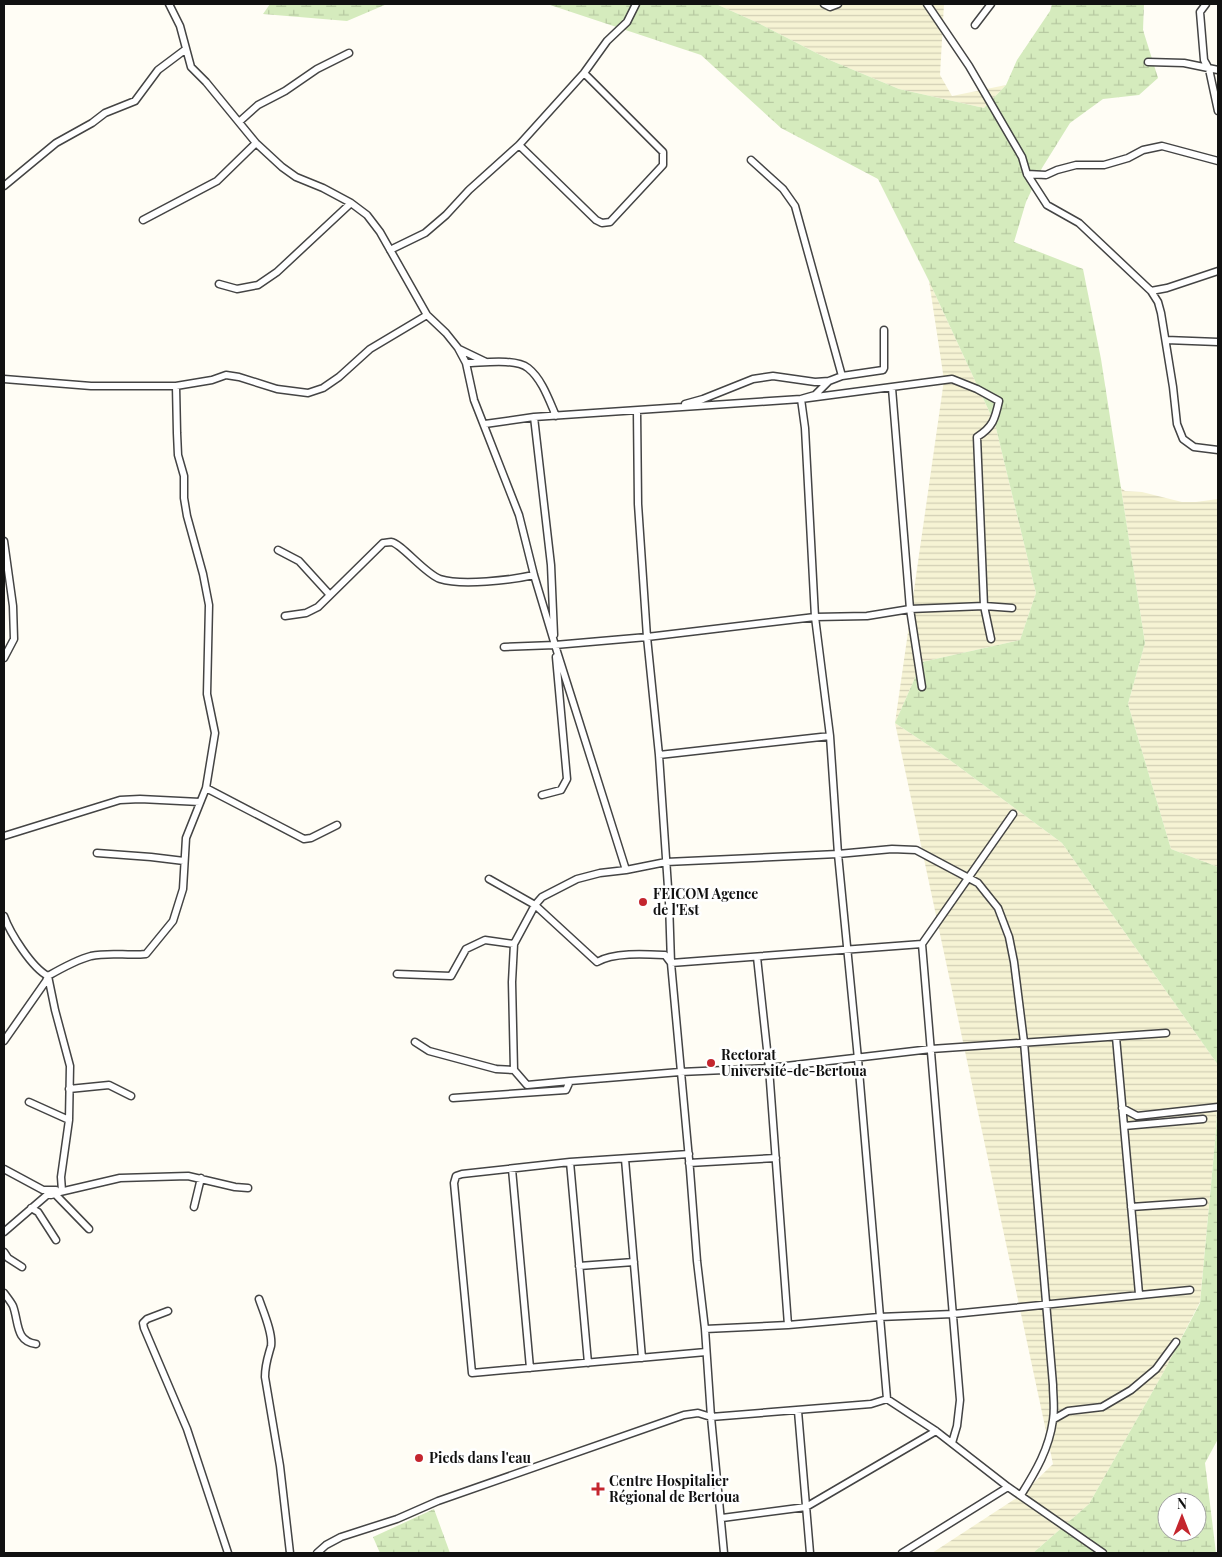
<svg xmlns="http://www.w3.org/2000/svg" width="1222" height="1557" font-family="'Playfair Display',serif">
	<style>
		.farmland { fill: url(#farmland-rules) }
		.wetland { fill: url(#wetland-marsh); fill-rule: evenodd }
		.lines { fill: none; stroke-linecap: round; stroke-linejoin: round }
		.minor-casing { stroke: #444; stroke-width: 9 }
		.minor { stroke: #fff; stroke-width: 6 }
		.poi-dot { fill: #c4262e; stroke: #fff; stroke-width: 2 }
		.labels { text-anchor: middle; stroke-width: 5; stroke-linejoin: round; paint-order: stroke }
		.poi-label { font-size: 14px; font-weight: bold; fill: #111; stroke: #fff; text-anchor: start }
	</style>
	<defs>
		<pattern id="farmland-rules" width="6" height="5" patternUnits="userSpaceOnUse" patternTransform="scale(1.25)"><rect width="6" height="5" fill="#f6f3d4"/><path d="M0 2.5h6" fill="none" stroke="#d2cfb5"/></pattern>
		<pattern id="wetland-marsh" width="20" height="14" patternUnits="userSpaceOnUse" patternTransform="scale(1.25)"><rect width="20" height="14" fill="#d5ebbd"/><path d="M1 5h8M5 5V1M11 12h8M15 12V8" fill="none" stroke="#b6c8a1"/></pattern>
	</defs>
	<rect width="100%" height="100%" fill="#fffdf5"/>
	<path class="farmland" d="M716,4H944L940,75L952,96L1006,85L984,108L899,89L832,61L756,22Z
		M929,281L995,424L1036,593L1020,640L922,662L895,723L943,755L1062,843L1218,1065L1216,1131L1200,1302L1163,1373L1089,1504L1033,1553H932L1021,1495L1053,1464L895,723L944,380Z
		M1121,488L1125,491L1142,492L1182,502H1196L1218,499V867L1171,849L1128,704L1145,643Z"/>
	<path class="wetland" d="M270,4H387L347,21L263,14Z
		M547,4H716L756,22L832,61L899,89L984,108L1006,85L1017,60L1050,11L1052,4H1144L1143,30L1158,78L1139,95L1103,99L1070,123L1042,168L1026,202L1014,242L1083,269L1101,359L1145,643L1128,704L1171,849L1218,867V1065L1062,843L943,755L895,723L922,662L1020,640L1036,593L995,424L929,281L878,179L781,128L701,55Z
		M1218,1083V1439L1205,1463L1216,1553H1033L1089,1504L1163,1373L1200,1303L1216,1131ZM1167,1502H1197V1532H1167Z
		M434,1509L450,1553H380L373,1537Z"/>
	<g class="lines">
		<defs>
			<path id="minor" d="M169,4L180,26L191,67L206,82L256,143L282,167L296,177L323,188L351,203L367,215L380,232L427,315
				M824,4L830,7L838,4
				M927,4L969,66L1022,157L1027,174L1047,205L1079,223L1151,291L1158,302L1161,313L1173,387L1177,424L1183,439L1194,447L1218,450
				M1206,4L1200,12L1204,60L1209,69L1218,111
				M975,25L991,4
				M1148,62L1184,63L1218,70
				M239,122L258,105L285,91L317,69L349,53
				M519,145L596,220L602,223L610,222L663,165V152L584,73
				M751,160L783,189L795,206L842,376
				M1027,174L1046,175L1057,170L1076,165H1104L1128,158L1143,150L1162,146L1218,161
				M4,186L56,143L92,123L105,113L135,101L158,70L186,49
				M143,220L217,181L256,143
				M390,250L425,233L446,215L469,190L519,145L584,73L607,41L627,22L636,4
				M219,284L237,289L258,285L277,272L351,203
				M1151,291L1167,288L1218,271
				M1166,340L1218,342
				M459,349L486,362
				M466,363C482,363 515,358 528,368C542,379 549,400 556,416
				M4,379L91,386H176L212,380L226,375L239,377L277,389L308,393L323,388L339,377L370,349L427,315L446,333L458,348L466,363L474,400L519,515L534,575L555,645L626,870
				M829,381L815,395L801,399L805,428L815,617L830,736L838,854L858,1059L887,1399
				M892,388L910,609L922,687
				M685,404L703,399L753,379L773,376L815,382L829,381L842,376L883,370L884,368V330
				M637,411L638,504L647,637L659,755L669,902L671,963L690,1170L697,1261L705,1329L711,1417L724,1553
				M534,417L551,565L554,635
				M485,424L534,417L801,399L952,379L977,389L999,401C995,419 993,427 977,437L984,606L991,639
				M4,541L13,606L14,639L4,658
				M278,550L299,561L330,595
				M285,616L306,613L318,607L383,543C384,543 389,542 391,542C401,543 425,574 440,579C462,586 511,580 534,575
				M504,647L555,645L647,637L815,617L867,616L910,609L984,606L1012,608
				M659,755L830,736
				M206,788L304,839L311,838L337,825
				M542,795L561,790L567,779L556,657
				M4,836L120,800L140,799L200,802
				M97,853L151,857L184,861
				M489,879L535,905L597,962C613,952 646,954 665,955L671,963L922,944
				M4,916C10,933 32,968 48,976
				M757,957L769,1068L788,1325
				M397,974L451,976L466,949L485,940L514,944
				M48,976L55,1010L70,1066L69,1120L61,1177L62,1191
				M1116,1037L1139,1294
				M4,1041L46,981L48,976C62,968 76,960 91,956C109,952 128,956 146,954L173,921L183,889L186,838L206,788L215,733L207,694L209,605L203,574L187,516L184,498V476L178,455L177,433L176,386
				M415,1042L429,1051L496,1069L514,1070
				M570,1081L527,1085L514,1070L512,982L514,944L535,905L542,897L577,879L600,873L626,870L666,862L838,854L892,849L916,850L978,883L998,908L1009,937L1014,962L1024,1042L1053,1385C1053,1396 1055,1409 1053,1420C1049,1449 1036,1471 1021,1495
				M69,1089L109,1085L131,1096
				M453,1098L566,1090L570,1081L680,1072L769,1068L931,1049L1166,1033
				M29,1102L69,1120
				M1122,1108L1137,1116L1218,1107
				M1124,1126L1203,1119
				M689,1154L570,1162L462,1174L456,1176L454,1183L472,1373L706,1352
				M625,1159L642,1358
				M570,1162L588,1363
				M689,1163L776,1158
				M4,1169L43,1190H56
				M512,1169L530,1368
				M51,1195L55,1194L89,1229
				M194,1207L201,1178
				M1131,1207L1203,1202
				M31,1208L38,1212L56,1240
				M4,1232L47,1195L120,1178L188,1176L235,1187L248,1188
				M4,1252L8,1258L22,1267
				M579,1266L634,1262
				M4,1293C7,1297 11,1302 13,1306C19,1322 15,1341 36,1344
				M259,1299C263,1311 273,1333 271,1346C268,1357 265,1364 265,1377L280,1466L290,1553
				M168,1311L147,1319L143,1323L144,1328L187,1429L228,1553
				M705,1329L788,1325L879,1317L953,1314L1190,1290
				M798,1411L810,1553
				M1054,1419L1068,1411L1102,1407L1131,1390L1156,1369L1176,1342
				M952,1443L957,1426L960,1400L922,944L1013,814
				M722,1518L806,1507L936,1431
				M317,1553L326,1545L341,1537L397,1519L438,1501L684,1415L698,1413L711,1417L871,1404L887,1399L936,1431L1008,1487L1103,1553
				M902,1553L1008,1487"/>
		</defs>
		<use href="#minor" class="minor-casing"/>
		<use href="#minor" class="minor"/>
	</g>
	<g class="poi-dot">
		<circle cx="643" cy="902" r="5"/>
		<circle cx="711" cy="1063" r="5"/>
		<circle cx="419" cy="1458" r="5"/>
		<path d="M595.5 1481.5h5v5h5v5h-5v5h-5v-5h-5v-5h5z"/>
	</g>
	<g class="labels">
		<g class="poi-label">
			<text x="653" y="899">FEICOM Agence<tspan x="653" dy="16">de l'Est</tspan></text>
			<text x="721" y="1060">Rectorat<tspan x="721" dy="16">Université-de-Bertoua</tspan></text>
			<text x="429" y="1463">Pieds dans l'eau</text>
			<text x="609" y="1486">Centre Hospitalier<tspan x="609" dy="16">Régional de Bertoua</tspan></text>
		</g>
	</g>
	<rect width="1222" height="1557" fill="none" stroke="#111111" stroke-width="10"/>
	<g transform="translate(1182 1517)"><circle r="24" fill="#ffffff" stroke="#a0a0a0"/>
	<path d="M0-4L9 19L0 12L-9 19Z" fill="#c4262e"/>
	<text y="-8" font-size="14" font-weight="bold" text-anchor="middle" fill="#111111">N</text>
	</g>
</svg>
